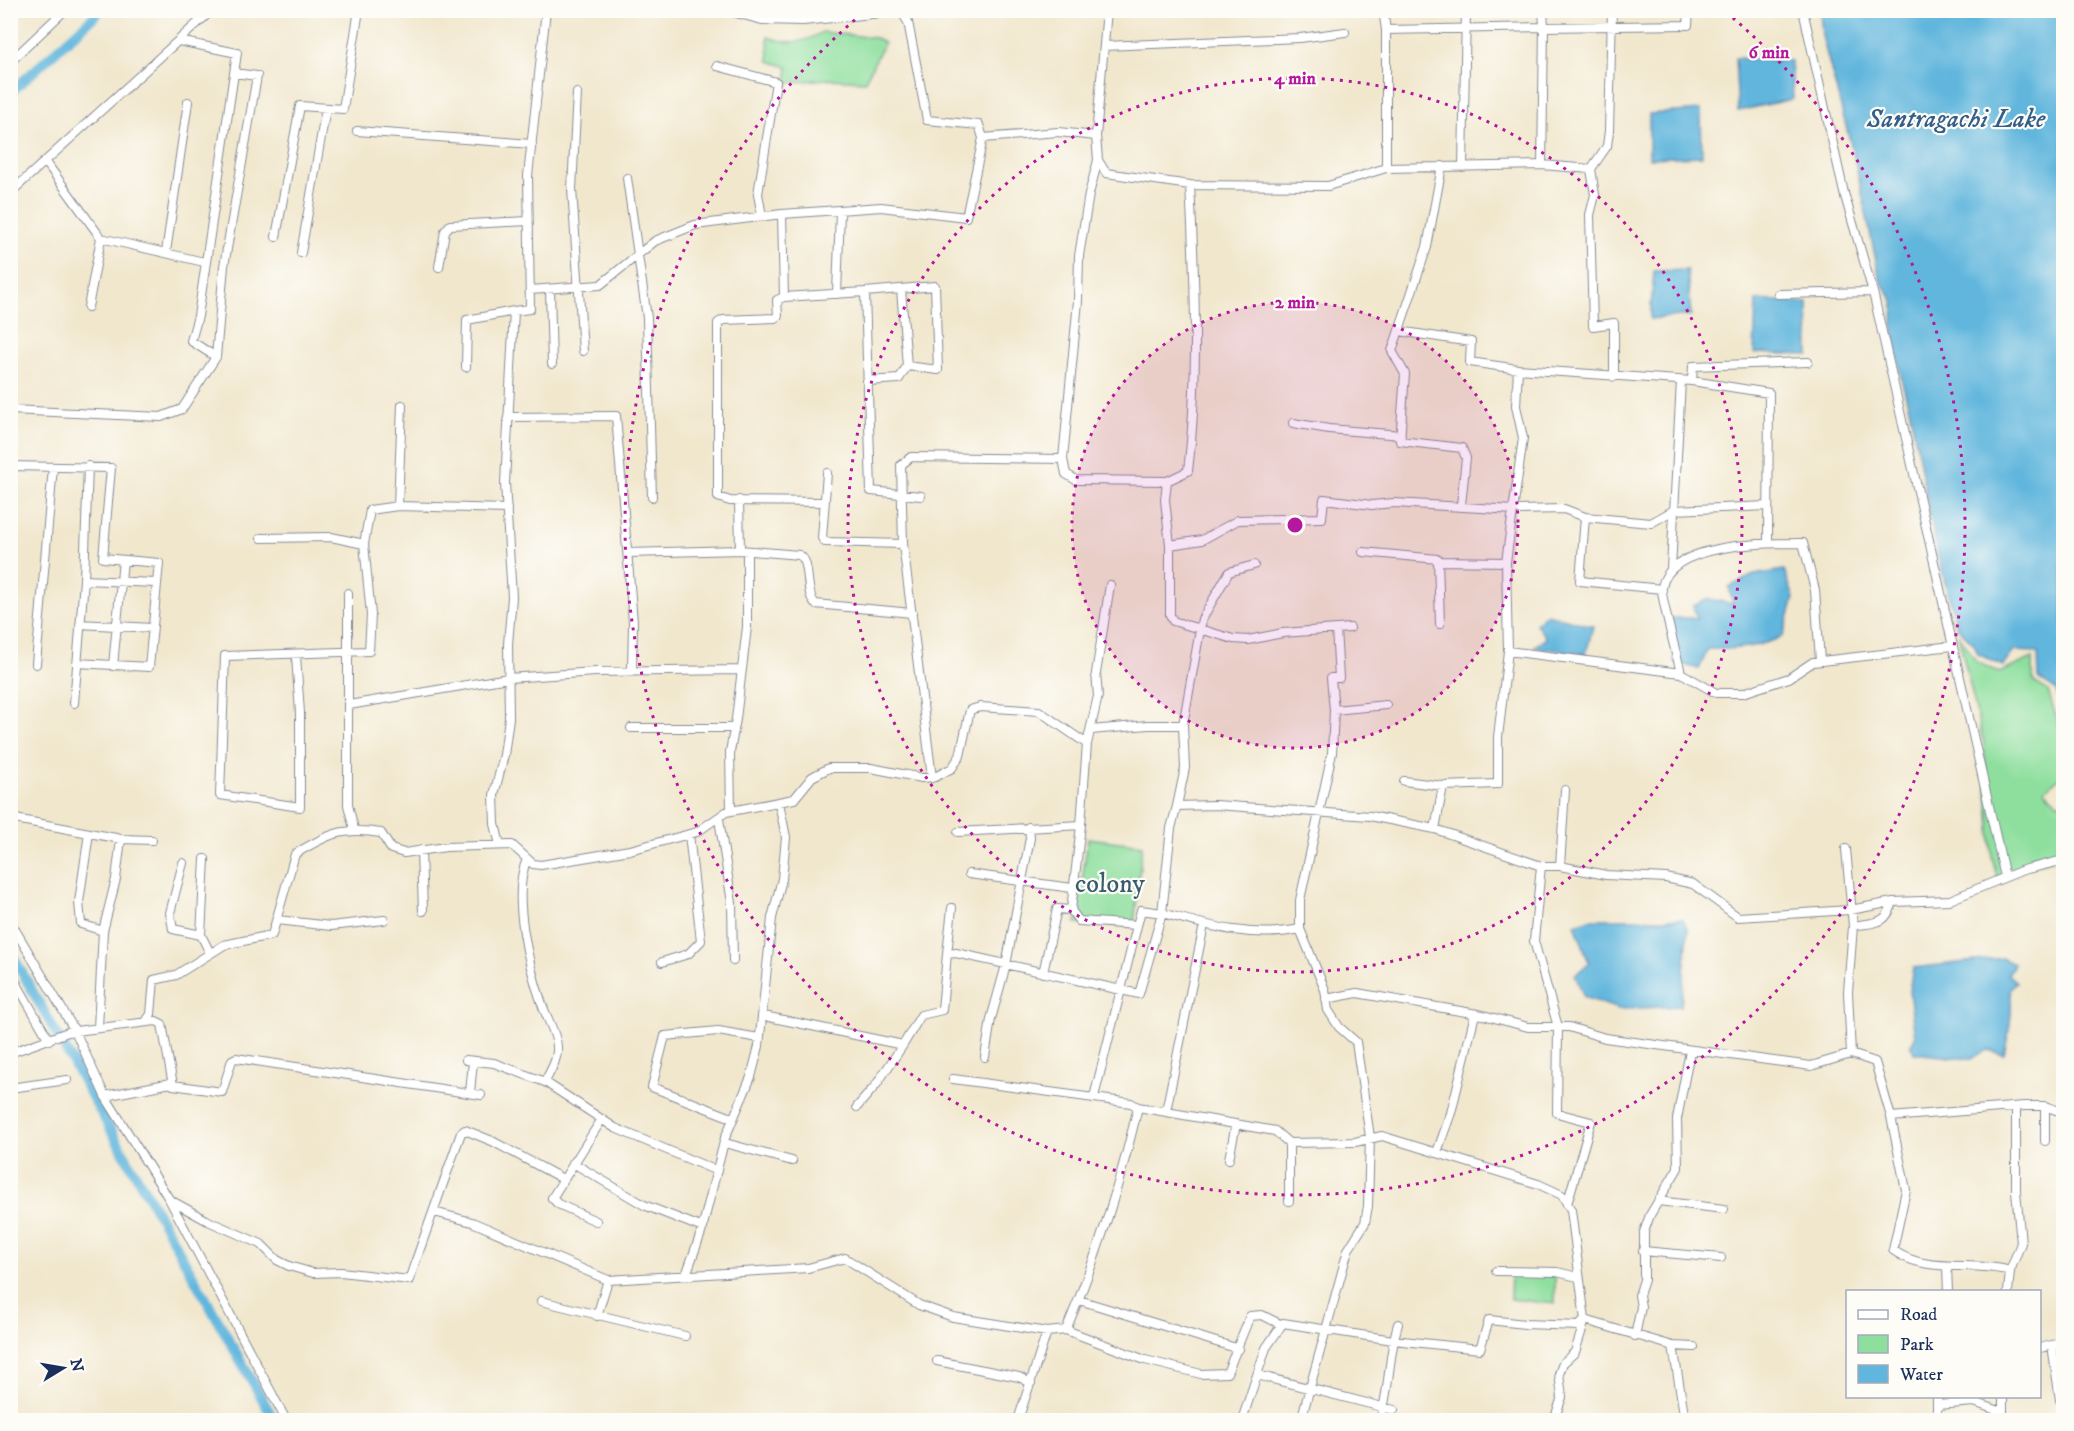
<svg xmlns="http://www.w3.org/2000/svg" width="2074" height="1431" font-family="'IM FELL DW Pica',serif">
	<style>
		.green { fill: #8edf9e; stroke: #54877e; stroke-width: 1.5 }
		.water { fill: #61b6dd; stroke: #3e729e; stroke-width: 1.5 }
		.lines { fill: none; stroke-linecap: round; stroke-linejoin: round }
		.canal { stroke: #61b6dd; stroke-width: 10 }
		.minor-casing { stroke: #868b96; stroke-width: 10 }
		.minor { stroke: #fff; stroke-width: 8 }
		.ring { fill: none; stroke: #b5179e; stroke-width: 3; stroke-dasharray: 3 6 }
		.labels { text-anchor: middle; stroke-width: 4.5; stroke-linejoin: round; paint-order: stroke }
		.park-label { font-size: 26px; fill: #385b6e; stroke: #fdfcf7 }
		.water-label { font-size: 27px; font-style: italic; fill: #345e8a; stroke: #fdfcf7 }
		.centre { fill: #b5179e; stroke: #fdfcf7; stroke-width: 3 }
		.ring-label { font-size: 18px; text-anchor: middle; font-weight: bold; fill: #b5179e; stroke: #fdfcf7; stroke-width: 4.5; stroke-linejoin: round; paint-order: stroke }
	</style>
	<rect width="100%" height="100%" fill="#fdfcf7"/>
	<filter id="ink" filterUnits="userSpaceOnUse"><feTurbulence type="fractalNoise" baseFrequency=".0167" numOctaves="2"/><feDisplacementMap in="SourceGraphic" scale="12" xChannelSelector="R" yChannelSelector="G"/><feConvolveMatrix kernelMatrix="1 2 1 2 8 2 1 2 1" color-interpolation-filters="sRGB"/></filter>
	<filter id="wash" filterUnits="userSpaceOnUse"><feTurbulence type="fractalNoise" baseFrequency=".008" numOctaves="4" result="noise"/><feDisplacementMap in="SourceGraphic" scale="24" xChannelSelector="R" yChannelSelector="G"/><feGaussianBlur stdDeviation="1.35" result="paint"/><feColorMatrix in="noise" values="0 0 0 0 0 0 0 0 0 0 0 0 0 0 0 0 0 1.4 0 .05"/><feComposite in="paint" operator="in"/></filter>
	<g filter="url(#wash)">
		<rect width="100%" height="100%" fill="#f1e7cd"/>
		<path class="green" d="M822,32L876,38L884,43L865,81L827,79L786,83L788,67L769,61L768,37C787,44 804,44 822,32Z
			M1958,634L1977,662L1999,673L2033,658V681L2048,691L2063,739V775L2044,790L2058,803H2063V856L2023,868L1998,881L1992,857L1984,744Z
			M1088,838L1142,845L1134,926L1076,923Z
			M1511,1273L1555,1276V1304L1510,1299Z"/>
		<path class="water" d="M1820,11H2063V713L2056,690L2039,679L2038,652L2014,651L2003,666L1978,654L1974,644L1957,627L1938,556L1910,412L1902,382L1893,325L1894,302L1880,280L1854,156L1822,36Z
			M1735,58L1791,61L1793,99L1738,111Z
			M1701,110L1702,156L1649,158V114Z
			M1687,270L1691,315L1650,319L1654,271Z
			M1756,300L1808,303L1809,355L1754,353Z
			M1784,570L1794,598L1783,636C1763,647 1731,650 1708,649L1699,669L1674,662L1671,618H1697L1693,606L1709,599L1733,604L1729,587L1754,575Z
			M1546,614L1593,626L1586,654L1534,647L1546,638L1536,624Z
			M1591,919H1683L1688,930L1681,1006L1618,1009L1584,997L1575,975L1589,963L1575,924Z
			M2002,958L2014,964L2008,974L2016,982L2010,990C2014,1010 2009,1034 2004,1054L1987,1050L1970,1059L1914,1053L1911,1045L1915,1037L1909,991L1913,968Z"/>
		<g class="lines">
			<path class="canal" d="M10,93L101,10
				M10,951L274,1420"/>
		</g>
	</g>
	<g filter="url(#ink)">
		<g class="lines">
			<defs>
				<path id="minor" d="M725,10L762,20L803,21L901,11L908,22L927,120L979,125L983,138L1058,132L1096,136L1098,160L1106,173L1190,185L1328,186L1386,168L1542,165L1544,27L1688,25L1689,10
					M1383,10L1386,30
					M1612,10L1609,131L1607,146L1591,169L1595,195L1590,215L1593,326L1614,323V377
					M1803,10L1844,193L1873,292L2005,877
					M179,41L237,53L198,316L191,341L216,357
					M1104,46L1300,38L1345,32
					M10,62L65,10
					M717,66L776,82L758,194L762,216
					M577,93L572,189L583,351
					M357,131L532,144
					M1096,136L1107,10
					M1098,160L1089,194L1079,256L1078,301L1063,459L1066,474L1076,480L1167,481L1188,471C1199,377 1195,279 1190,185
					M45,161L101,238L204,262
					M1542,165L1591,169
					M1442,166L1427,247L1392,351L1405,374L1400,441L1462,448L1466,458L1461,505
					M1463,167L1466,10
					M1386,168V30L1544,27L1543,10
					M627,178L647,318L652,497
					M10,193L212,10
					M782,214L784,297L865,292L871,491L921,496
					M276,237L300,106L343,109L359,10
					M166,252L188,102
					M301,253L326,108
					M439,267L445,231L450,225L528,221
					M550,289L552,364
					M901,289L907,366
					M530,290L600,285L655,241L695,225L782,214L881,207L966,217L983,138
					M865,292L935,286L938,370L907,366L899,379L867,381
					M837,294L840,211
					M1778,294L1873,292
					M784,297L777,300L778,316L775,318L723,320L718,323V497L730,501L825,502
					M88,307L101,238
					M1399,331L1471,342L1470,362L1518,369L1692,381L1769,393L1768,543
					M466,367L467,320L514,311
					M1692,381L1693,366L1808,362
					M10,410L161,417L182,409L216,357L224,266L257,76L234,73
					M508,417L616,416L633,622L632,671
					M1293,423L1329,429L1401,435
					M10,466L111,468L103,558L159,563L149,667L77,663
					M827,473L822,538L825,542L903,544
					M1167,481L1165,500L1170,545V615L1173,621L1233,639L1248,640L1283,633L1350,628
					M739,500L740,550
					M398,506L402,405
					M261,538L331,537L364,544
					M1170,545L1202,540L1238,520L1322,518L1324,499L1372,505L1394,503L1515,510L1564,509L1585,517
					M1363,552L1438,559L1440,624
					M628,553L740,550L799,555C812,561 804,591 815,604L912,613
					M1439,561L1506,562
					M1254,565L1229,572L1202,619L1183,725L1185,768L1177,806L1215,805L1370,816L1435,829L1541,866H1560L1606,875L1666,878L1693,884L1738,917L1850,910L1893,902L1950,900L2023,870L2064,860
					M1671,569L1681,381
					M84,580L156,583
					M1110,585L1096,673L1098,696L1087,744L1081,825L1071,910L1079,921L1137,925
					M1662,589L1580,581L1585,517L1651,523L1674,510L1768,506
					M348,593V805L354,829
					M80,624L152,628
					M1508,651L1681,673L1716,693H1743L1789,678L1813,662L1952,646
					M296,656L300,713V807L220,795L225,656L369,651L371,615L364,544L370,510L398,506L507,509
					M36,664L53,467
					M113,666L123,560
					M1681,673C1678,659 1660,597 1662,587C1670,542 1768,543 1803,543L1815,590L1820,661
					M74,703L84,580L88,466
					M349,705L508,678L595,672L740,670
					M1334,710L1386,705
					M631,728H733
					M1091,730L1148,725H1183
					M932,778L903,544L901,465L911,457L1063,459
					M1404,781L1443,786L1498,784V737L1508,651L1506,562L1523,438L1516,406L1518,369
					M731,811L730,752L736,719L747,627V551
					M10,818L121,839L152,840
					M719,819L732,903L733,961
					M1435,829L1443,786
					M958,832L1081,825
					M89,833L79,902L81,924L103,931
					M500,845L495,824L494,795L504,755L509,718L508,644L512,597L505,483L514,311L530,309L528,176L546,10
					M1846,849L1853,926L1848,992L1851,1054
					M421,850L423,911
					M205,859L201,935L210,953
					M527,859C511,895 529,967 542,1004C546,1017 557,1034 557,1047C558,1060 550,1071 545,1082
					M183,863L170,913L173,929L201,935
					M1541,866L1534,941L1558,1027L1557,1113L1591,1122L1567,1204
					M1560,866L1565,790
					M969,874L1072,888
					M277,920L331,926L384,920
					M10,921L75,1031L105,1096L169,1199L286,1420
					M1853,926C1874,922 1886,926 1893,902
					M947,954L952,908
					M662,962L688,954L701,941L689,834
					M10,972L49,1040
					M1043,973L1057,909L1071,910
					M1326,999L1357,993L1483,1015L1528,1027H1569L1605,1038L1811,1066L1851,1054L1875,1062L1891,1117L1906,1190L1893,1250C1926,1275 1972,1260 2010,1271
					M764,1016L903,1045L876,1085L857,1107
					M147,1020L151,1014L154,980L176,975L224,945L272,935L295,854C328,834 342,827 381,833L391,849L404,853L446,847L512,845L533,864L541,865L630,850L697,832L726,812L794,799L812,777L829,768H871L922,778L935,777L952,768L960,756L970,710L980,707L1039,711L1087,744
					M98,1028L103,931L116,879L121,839
					M903,1045L921,1015L942,1010L947,954L956,953L1139,994L1162,913C1208,926 1253,939 1300,929
					M10,1053L68,1032L156,1021L162,1024L173,1085L222,1092L232,1060L236,1058L481,1095
					M985,1057L991,1019L1006,965L1030,838L1029,827
					M466,1060L494,1063L545,1082L615,1128L717,1171
					M953,1079L1131,1103L1138,1107L1275,1131L1289,1143L1355,1142L1382,1136L1538,1184L1562,1195L1571,1210L1585,1320L1575,1352L1563,1363L1559,1374L1562,1397L1554,1420
					M10,1088L67,1080
					M470,1093L473,1061
					M105,1096L171,1083
					M1094,1097L1141,910L1162,913L1171,828L1177,806
					M1166,1111L1204,925
					M1891,1117L2024,1106H2045L2064,1113
					M732,1118L652,1087L665,1036L718,1031L759,1038
					M2045,1141V1106
					M725,1143L792,1161
					M1289,1143V1201
					M1437,1152L1451,1113L1475,1014
					M1229,1159L1236,1124
					M573,1163L644,1205L703,1228
					M170,1200L208,1221L261,1244L277,1260L289,1266L313,1273L341,1272L409,1280L461,1133L465,1130L492,1141L563,1179
					M1658,1201L1724,1209
					M434,1212L472,1222L608,1280L808,1268L845,1258L919,1305L953,1317L1047,1332L1066,1330L1145,1360L1201,1374L1227,1373L1250,1316L1262,1315L1282,1325
					M596,1221L558,1204L552,1198L602,1119
					M1643,1251L1721,1258
					M1947,1267L1948,1292
					M1496,1271L1557,1272L1578,1277
					M686,1275L701,1233L725,1138L751,1077L759,1046L772,918L782,879L786,837L779,803
					M2008,1292L2010,1271L2021,1243L2016,1191V1107
					M1079,1300L1239,1349
					M541,1301L685,1336
					M597,1316L608,1280
					M1585,1320L1673,1346L1694,1347
					M1066,1330C1097,1258 1120,1183 1138,1107
					M1635,1336L1641,1307L1639,1295L1644,1280V1232L1650,1215L1678,1168L1677,1119L1690,1051
					M2052,1345L2060,1400
					M1673,1346L1685,1420
					M2040,1348L2064,1342
					M937,1361L1019,1377L1031,1383
					M1257,1375L1394,1410
					M1937,1396V1420
					M1937,1405L1974,1402L2002,1412
					M1018,1420L1047,1332
					M1242,1420L1266,1348L1283,1323L1393,1340L1480,1349L1489,1320L1525,1324L1579,1326L1585,1320
					M1301,1420L1348,1250L1365,1223L1368,1206L1370,1137L1356,1042L1339,1027L1328,1010L1325,990L1300,929V900L1332,753L1334,710L1331,678H1339L1336,629
					M1380,1420C1390,1389 1388,1356 1398,1324
					M2003,1420V1396"/>
			</defs>
			<use href="#minor" class="minor-casing"/>
			<use href="#minor" class="minor"/>
		</g>
	</g>
	<circle cx="1295" cy="525" r="223" fill="#b5179e" fill-opacity=".12"/>
	<g class="ring">
		<circle cx="1295" cy="525" r="223"/>
		<circle cx="1295" cy="525" r="447"/>
		<path d="M1726 12A670 670 0 1 1 864 12"/>
	</g>
	<g class="labels">
		<g class="park-label">
			<text x="1110" y="892">colony</text>
		</g>
		<g class="water-label">
			<text x="1956" y="127">Santragachi Lake</text>
		</g>
	</g>
	<circle cx="1295" cy="525" r="9" class="centre"/>
	<g class="ring-label">
		<text x="1769" y="58">6 min</text>
		<text x="1295" y="84">4 min</text>
		<text x="1295" y="308">2 min</text>
	</g>
	<rect width="2074" height="1431" fill="none" stroke="#fdfcf7" stroke-width="36"/>
	<rect x="1846" y="1290" width="195" height="108" fill="#fdfcf7" stroke="#a3aaba" stroke-width="1.5"/>
	<rect x="1858" y="1310" width="30" height="9" fill="#ffffff" stroke="#a3aaba" stroke-width="1.5"/>
	<text x="1900" y="1320" font-size="18" fill="#1b2f5e">Road</text>
	<rect x="1858" y="1335" width="30" height="18" fill="#8edf9e" stroke="#a3aaba" stroke-width="1.5"/>
	<text x="1900" y="1350" font-size="18" fill="#1b2f5e">Park</text>
	<rect x="1858" y="1365" width="30" height="18" fill="#61b6dd" stroke="#a3aaba" stroke-width="1.5"/>
	<text x="1900" y="1380" font-size="18" fill="#1b2f5e">Water</text>
	<g transform="translate(63 1368) rotate(79)" stroke="#fdfcf7" stroke-width="4.5" paint-order="stroke">
	<path d="M0-4.5L10 22L0 15L-10 22Z" fill="#1b2f5e"/>
	<text y="-9" font-size="16" font-weight="bold" text-anchor="middle" fill="#1b2f5e">N</text>
	</g>
</svg>
